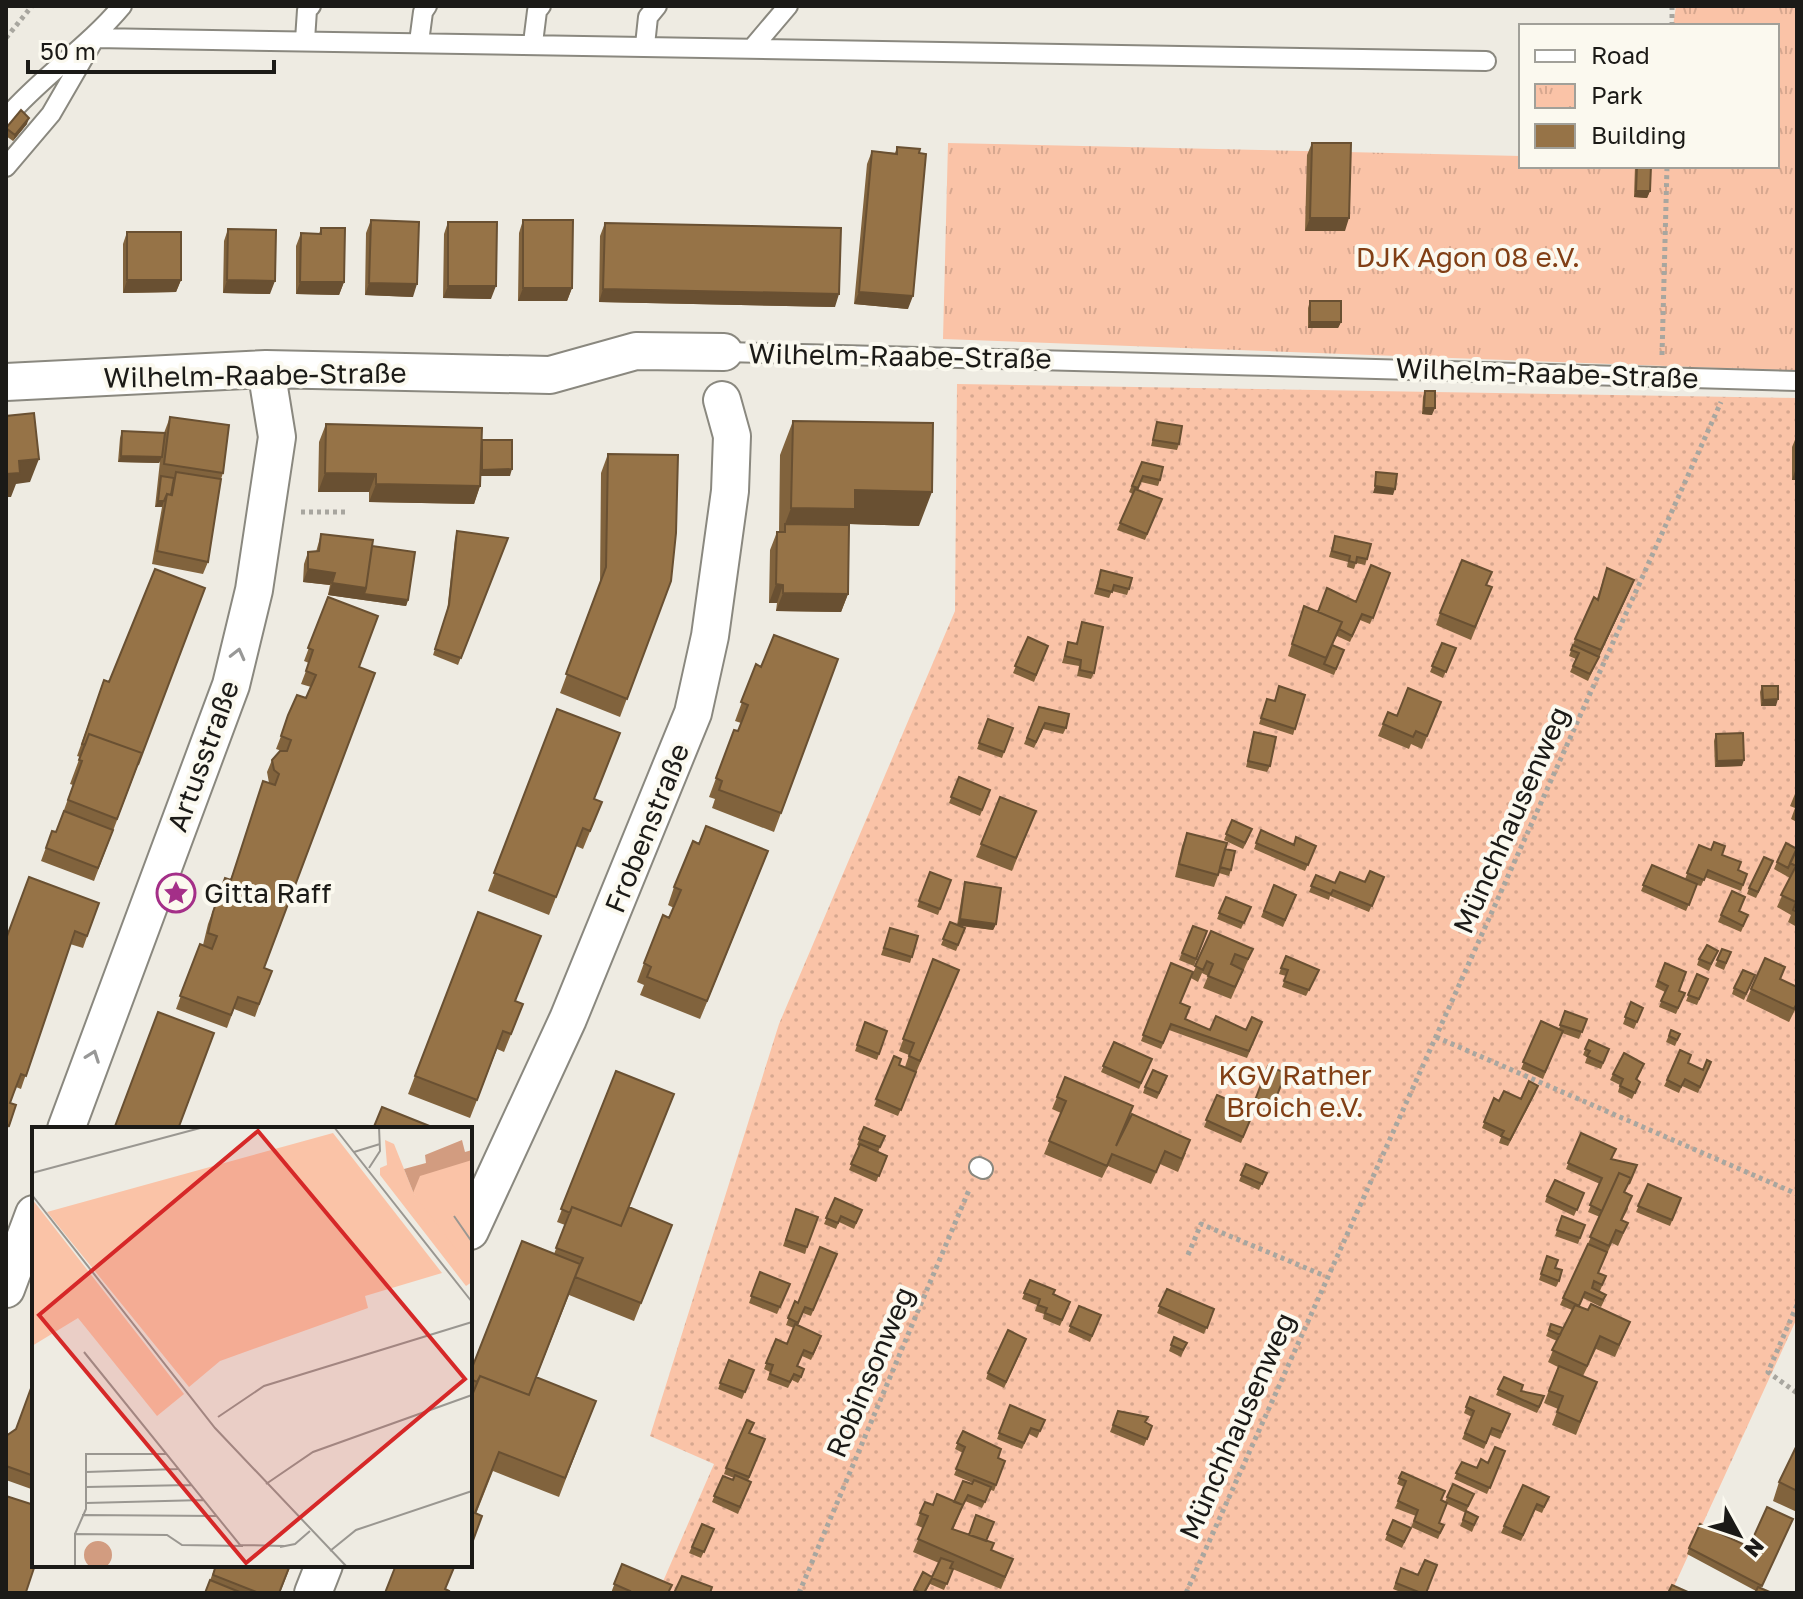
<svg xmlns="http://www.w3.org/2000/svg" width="1803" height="1599" font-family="'Golos Text',sans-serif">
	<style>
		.park { fill: url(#park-tufts) }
		.garden { fill: url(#garden-dots) }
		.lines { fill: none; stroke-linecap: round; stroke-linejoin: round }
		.service-casing { stroke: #8a887f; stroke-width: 22 }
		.minor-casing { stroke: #8a887f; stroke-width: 40 }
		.path { stroke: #a8a69f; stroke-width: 5; stroke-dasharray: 4 4; stroke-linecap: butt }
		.service { stroke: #fff; stroke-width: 18 }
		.minor { stroke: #fff; stroke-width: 36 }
		.wall { fill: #81633d }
		.shaded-wall { fill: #695032 }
		.building { fill: #967347; stroke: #695032; stroke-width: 2 }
		.oneway { stroke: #989897 }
		.labels { text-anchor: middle; stroke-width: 8; stroke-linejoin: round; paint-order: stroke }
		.park-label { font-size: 28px; fill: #813f15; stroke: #fbf9ef }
		.street-label { font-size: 28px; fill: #1b1a17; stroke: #fbf9ef }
		.poi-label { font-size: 28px; fill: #1b1a17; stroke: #fbf9ef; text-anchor: start }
		.inset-road { fill: none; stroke: #9a9791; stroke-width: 2 }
		.view { fill: #d62828; fill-opacity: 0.15; stroke: #d62828; stroke-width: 4 }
		.inset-edge { fill: none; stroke: #1b1a17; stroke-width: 4 }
	</style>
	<defs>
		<pattern id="park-tufts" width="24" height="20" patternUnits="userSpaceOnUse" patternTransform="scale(2)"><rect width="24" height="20" fill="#fac3a7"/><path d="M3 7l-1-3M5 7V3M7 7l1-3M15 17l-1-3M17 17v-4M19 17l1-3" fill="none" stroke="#d6a78f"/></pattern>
		<pattern id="garden-dots" width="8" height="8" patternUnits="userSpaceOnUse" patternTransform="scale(2)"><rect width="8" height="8" fill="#fac3a7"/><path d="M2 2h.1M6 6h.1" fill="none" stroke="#d6a78f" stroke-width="1.8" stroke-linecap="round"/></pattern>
	</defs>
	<rect width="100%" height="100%" fill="#eeebe2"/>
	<path class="park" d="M1676,6H1797V371L943,339L948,143L1521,156V166H1777V26H1673Z"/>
	<path class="garden" d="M957,384L1797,398V1318L1671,1593H658L714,1464L650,1436L779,1024L955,611Z"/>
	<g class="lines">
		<defs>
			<path id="service" d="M305,40L307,10L311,6
				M419,42L423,12L427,6
				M533,43L537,11L541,6
				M645,45L648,17L657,6
				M754,46L788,6
				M6,118C41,77 87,48 122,6
				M6,167L51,114L95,38L1486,61
				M724,352C1082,362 1439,369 1797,381
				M979,1167L983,1169"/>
			<path id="minor" d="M6,382L266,369L550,375L636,351L724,352
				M66,1129L231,685L254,590L277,437L266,369
				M470,1231L568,1019L693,713L710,636L730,491L732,436L722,400
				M6,1289L34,1214
				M313,1593L324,1565"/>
		</defs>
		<use href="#service" class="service-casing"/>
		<use href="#minor" class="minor-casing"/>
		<path class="path" d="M1672,26V6
			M6,38L32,6
			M1662,355L1667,166
			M301,512H348
			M1436,1037L1797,1194
			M1188,1255L1201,1224L1325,1276
			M1797,1305L1768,1372L1797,1393
			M799,1593L969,1190
			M1186,1593L1721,402"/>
		<use href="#service" class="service"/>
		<use href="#minor" class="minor"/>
	</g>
	<path class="wall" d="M27,124L13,141L6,136V128Z
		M1312,143L1345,231H1305L1307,155Z
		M897,147L908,309L854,304L867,164L872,151L895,153Z
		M1635,166H1651L1650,191L1647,198L1634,197Z
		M371,220L413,297L365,295L366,233Z
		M523,220L572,288L567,301H518L519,233Z
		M448,222L491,299L443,298L444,234Z
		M605,223L835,307L599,302L600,236Z
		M321,228L344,282L339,295L296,294V246L301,233L319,234Z
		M228,229L270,294L223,293L224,241Z
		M127,232L181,280L176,292L123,293V244Z
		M1310,301L1341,322L1338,328H1308V308Z
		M1425,391L1432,415L1422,414L1423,397Z
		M170,417L223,473L221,479L208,562L203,574L152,564L162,507H155L160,461L159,463L118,462L120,438L122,431L164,433Z
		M793,421L919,526L849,524L848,594L841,612L776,611L777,603H769L770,550L777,532H779L780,455Z
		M1157,422L1179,444L1177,450L1151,446Z
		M326,424L482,442L510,476H481L480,486L474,504L369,502V492H318L319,442Z
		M1797,435V480H1792V447Z
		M608,454L671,581L620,717L560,693L600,585L601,473Z
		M1142,462L1160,480L1158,486L1141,482L1137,490L1162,499L1145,540L1117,530L1133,494L1129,492Z
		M457,531L508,538L458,665L433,655L447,612L455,538Z
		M321,534L372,546L408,600L406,606L328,595L330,585L303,582L304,564L308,552H316Z
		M1335,536L1367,559L1365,565L1356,563L1354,569L1347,567L1348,562L1329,557Z
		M1607,568L1634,580L1629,592L1588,681L1570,672L1576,659L1569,656L1575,639L1597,599Z
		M1101,570L1129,589L1127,595L1112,591L1109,598L1094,594Z
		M1390,573L1370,624L1360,620L1350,642L1337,636L1332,645L1344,650L1334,675L1288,656L1304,606L1318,612L1356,602Z
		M1487,585V600L1471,640L1436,625L1440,613Z
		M205,588L94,881L41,861L52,831L56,832L73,785L70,784L80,757L77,756L104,680L109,682Z
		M328,597L359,667L264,968L267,983L255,1017L234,1009L227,1028L176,1009L200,944L203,945L208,924L225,878L230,880L269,783L267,772L272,760L282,751L276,749L297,695L306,698L311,687L301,684L309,663L304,661Z
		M1082,622L1094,673L1091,679L1077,676L1079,666L1062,663L1068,642L1076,644Z
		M1797,628V658L1796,631Z
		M1028,637L1048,646L1034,682L1013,673Z
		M1442,643L1456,648L1443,678L1430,672Z
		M838,659L774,832L712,808L715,799L709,797L734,730L738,731L741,723L735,721L756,664L761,667Z
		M1762,686L1776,706H1761L1760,692Z
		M1305,695L1293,735L1259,724L1267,699L1274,701Z
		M1441,702L1422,749L1411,744L1409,749L1378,736L1388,712L1397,715Z
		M1039,707L1066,728L1063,734L1043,729L1034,748L1024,744Z
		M557,709L595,799L602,802L583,849L576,846L549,915L488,891Z
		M988,719L1013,728L1002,758L977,749Z
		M1254,732L1270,766L1267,772L1246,767Z
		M1716,734L1742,766L1715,767L1714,741Z
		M959,777L990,790L980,816L949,803Z
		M1797,789V822L1791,819L1795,808L1790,806Z
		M1000,797L1036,811L1012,871L976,857Z
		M1232,820L1250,835L1243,849L1224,840Z
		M1261,830L1294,844L1316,846L1305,871L1254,849Z
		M1187,833L1225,849L1231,870L1229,876L1219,873L1214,887L1175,877L1182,846Z
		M1699,845L1722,855L1738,870L1747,874L1741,891L1705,877L1701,886L1697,885L1686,911L1641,891L1652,865L1685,879Z
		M1797,848V927L1788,922L1791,915L1777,907L1790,878L1774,869L1777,862Z
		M1771,867L1756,898L1747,894L1749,888Z
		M761,869L700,1019L640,995L644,985L637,982L644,963L669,918L674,908L668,905L674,887Z
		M930,872L951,880L938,915L917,907Z
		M1316,875L1335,883L1365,882L1384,877L1369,912L1330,896L1329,900L1309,892Z
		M965,882L996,924L993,930L960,926L965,928L956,951L941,945L950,922L957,925L963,889Z
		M1274,885L1296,895L1283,927L1261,917Z
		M1226,897L1251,907L1241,929L1217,919Z
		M99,903L83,948L70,944L21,1089L16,1087L10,1103L16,1105L6,1134V939Z
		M1740,911L1748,915L1741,932L1718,922L1721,915Z
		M478,912L515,1002L516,1022L504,1052L497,1049L470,1118L408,1094Z
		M1193,926L1207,931L1194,966L1179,960Z
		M890,928L918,936L910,963L881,955Z
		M1211,931L1253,949L1231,999L1203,988L1208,976L1202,973L1198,982L1191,978Z
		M1722,949L1731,952L1724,970L1715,966Z
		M1715,957L1709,971L1697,965L1699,959Z
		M933,959L959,970L898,1116L874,1106L894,1056L899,1065L905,1067L909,1055L899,1051Z
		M1171,963L1180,1003L1186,1020L1210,1030H1246L1262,1022L1247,1058L1169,1030L1161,1049L1141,1041Z
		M1665,963L1679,991L1685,993L1676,1014L1659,1007L1665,992L1655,987Z
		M1281,968L1319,970L1306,996L1282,987L1286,976L1279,974Z
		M1697,974L1708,979L1697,1005L1686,1001Z
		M1752,982L1744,1000L1732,994L1734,988Z
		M1751,989L1797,1006L1789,1022L1746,1001Z
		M1631,1002L1643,1008L1634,1029L1623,1024Z
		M1565,1011L1587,1019L1579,1039L1562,1033L1543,1079L1521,1069L1541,1021L1559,1029Z
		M865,1022L887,1031L877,1060L855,1051Z
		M1671,1030L1680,1034L1675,1046L1666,1042Z
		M1589,1040L1609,1049L1601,1069L1585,1063L1587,1057L1583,1055Z
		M1114,1042L1152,1059L1139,1089L1101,1072Z
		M1711,1062L1698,1093L1682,1086L1679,1093L1664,1086L1667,1080L1688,1063L1703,1070Z
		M1268,1066L1286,1073L1269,1116L1252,1109Z
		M1642,1070L1637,1080L1640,1082L1632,1099L1618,1092L1620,1085L1610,1080L1613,1074Z
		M616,1071L629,1208L672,1225L634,1321L569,1295L536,1378L589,1419L559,1497L493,1471L476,1514L482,1516L470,1549V1400L472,1394L470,1393V1373L554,1254L565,1225L557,1222Z
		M1165,1082L1157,1099L1143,1093L1145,1087Z
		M1536,1092L1508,1146L1499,1143L1501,1137L1482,1128L1494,1098L1499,1101L1521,1099Z
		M1217,1095L1254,1111L1241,1143L1204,1127Z
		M1057,1097L1133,1106L1121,1136L1186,1153L1178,1172L1160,1164L1151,1184L1108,1166L1102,1178L1044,1154L1061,1113L1052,1109Z
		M864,1127L885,1136L878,1152L887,1156L876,1182L849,1170L859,1146L857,1145Z
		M1581,1133L1611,1159L1625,1193L1628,1209L1622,1220L1623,1235L1618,1246L1612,1243L1598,1273L1606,1276L1600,1291L1604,1301L1601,1307L1583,1298L1579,1306L1588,1310L1630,1322L1615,1357L1596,1349L1583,1376L1597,1382L1576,1435L1552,1425L1558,1409L1544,1403L1558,1367L1548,1362L1557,1341L1546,1336L1551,1324L1563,1328L1572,1310L1560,1305L1600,1217L1588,1212L1600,1184L1566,1169Z
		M1246,1164L1267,1173L1259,1190L1239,1181Z
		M1648,1184L1681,1198L1670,1226L1636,1212Z
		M1584,1193L1574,1216L1545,1202L1547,1196Z
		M835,1198L862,1210L854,1229L839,1222L836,1229L824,1224Z
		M796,1209L807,1247L805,1254L783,1246Z
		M1562,1216L1585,1225L1578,1244L1555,1236Z
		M837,1254L811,1316L803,1313L798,1325L819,1343L811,1360L802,1356L797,1367L802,1376L798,1383L792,1380L788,1388L767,1380L770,1372L764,1369L776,1339L787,1344L794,1328L786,1325L795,1301L798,1303Z
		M1547,1256L1555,1268L1559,1281L1556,1287L1539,1280Z
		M760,1272L790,1284L777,1314L749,1303Z
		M1030,1280L1053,1294L1070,1302L1060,1326L1043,1319L1044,1314L1035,1311L1037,1305L1022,1299Z
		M1167,1289L1214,1309L1204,1334L1157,1313Z
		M1079,1306L1101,1315L1090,1342L1068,1332Z
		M1174,1337L1187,1343L1181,1357L1169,1351Z
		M1024,1345L1004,1388L986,1379L988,1373Z
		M729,1360L754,1370L742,1399L718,1389Z
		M1504,1377L1521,1391L1542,1403L1537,1413L1496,1395Z
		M34,1380V1490L6,1480V1436L16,1429Z
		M1470,1397L1510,1414L1500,1439L1490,1435L1484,1449L1462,1439L1472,1417L1464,1413Z
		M1010,1405L1045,1420L1037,1438L1029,1434L1022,1449L997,1439Z
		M1118,1411L1152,1426L1144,1446L1110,1432Z
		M963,1431L998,1458L1005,1461L994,1491L991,1490L982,1508L965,1501L953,1530L986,1541L991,1550L1013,1559L1001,1589L950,1568L953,1569L944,1590L930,1584L925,1593H913L923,1572L932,1577L939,1563L913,1552L923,1528L916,1525L920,1513L954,1502L973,1483L954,1475L963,1453L955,1449Z
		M750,1433L765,1439L748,1481L751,1482L738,1514L712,1502L723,1476L733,1480L734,1478L724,1474L726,1468Z
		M1797,1445V1512L1773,1501L1779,1482Z
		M1505,1451L1487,1494L1454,1479L1462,1462L1477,1468L1488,1463Z
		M1402,1472L1445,1502L1453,1484L1474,1494L1466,1512L1478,1517L1472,1532L1460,1526L1466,1513L1447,1504L1439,1523L1444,1525L1438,1539L1411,1527L1416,1516L1395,1508L1404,1487L1397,1484Z
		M1549,1497L1542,1513L1535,1510L1521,1541L1501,1533L1504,1526Z
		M1793,1519L1761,1588L1756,1591L1687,1554L1689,1548L1749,1547Z
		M1393,1520L1411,1528L1402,1548L1385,1540Z
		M702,1524L714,1529L701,1558L689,1553Z
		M622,1564L669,1593H611Z
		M216,1565H291L280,1593H205Z
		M1401,1568L1426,1593H1403L1393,1589Z"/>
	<path class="shaded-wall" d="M29,118L27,124L13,141L15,135Z
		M1636,191H1650L1647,198L1634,197Z
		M1310,218H1349L1345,231H1305Z
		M127,280H181L176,292L123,293Z
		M227,280L275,281L270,294L223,293Z
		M300,282H344L339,295L296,294Z
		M369,283L417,284L413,297L365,295Z
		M448,286H496L491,299L443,298Z
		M523,288H572L567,301H518Z
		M603,289L839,294L835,307L599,302Z
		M859,292L913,296L908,309L854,304Z
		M1310,322H1341L1338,328H1308Z
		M1424,408H1435L1432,415L1422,414Z
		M121,456L162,457L159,463L118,462Z
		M39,459L30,482L16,484L11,497H6V474L19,461Z
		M1796,468L1797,480H1792Z
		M512,469L510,476H480L482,470Z
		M325,473L376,474L369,492H318Z
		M376,484L480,486L474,504L369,502Z
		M1375,486L1395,489L1393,495L1373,493Z
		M855,490L932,492L919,526L849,524L842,543L785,532V524L791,508Z
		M158,501H164L162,507H155Z
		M308,569L335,573L330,585L303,582Z
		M1634,580L1629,592L1596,663L1601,650Z
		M332,583L366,588L408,600L406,606L328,595Z
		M776,584L783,585L777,603H769Z
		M783,593L848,594L841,612L776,611Z
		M1778,699L1776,706H1761L1763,700Z
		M1744,760L1742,766L1715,767L1717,761Z
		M768,851L761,869L700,1019L707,1001Z
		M960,919L996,924L993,930L957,925Z"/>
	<path class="building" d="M21,110L29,118L15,135L6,128Z
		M1312,143H1351L1349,218H1310Z
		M897,147L920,149L919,153L926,154L913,296L859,292L872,151L897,154Z
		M1637,166H1651L1650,191H1636Z
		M371,220L419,222L417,284L369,283Z
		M523,220H573L572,288H523Z
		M448,222H497L496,286H448Z
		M605,223L841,228L839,294L603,289Z
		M321,228H345L344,282H300L301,233L321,234Z
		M228,229L276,230L275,281L227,280Z
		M127,232H181V280H127Z
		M1310,301H1341V322H1310Z
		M1425,391H1435V408H1424Z
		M34,413L39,459L19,461L20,473L6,474V416Z
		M170,417L229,425L223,473L164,464Z
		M793,421L933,423L932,492L855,490V509L791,508Z
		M1157,422L1182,426L1179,444L1153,440Z
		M326,424L482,428L480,486L376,484V474L325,473Z
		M122,431L165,433L162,457L121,456Z
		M482,440H512V469L482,470Z
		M608,454L678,455L676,533L671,581L627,699L566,674L606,567Z
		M1142,462L1163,467L1160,480L1143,476L1138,488L1132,486Z
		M176,472L221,479L208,562L157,551L167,494L172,495Z
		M1376,472L1397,474L1395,489L1375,486Z
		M161,476L174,478L171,495L167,494L164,501H158Z
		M1135,489L1162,499L1147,534L1120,523Z
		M785,524L849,525L848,594L783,593V585L776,584L777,532H785Z
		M457,531L508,538L461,658L435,649L449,605Z
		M321,534L373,540L366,588L332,583L335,573L308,569V552L319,551Z
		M1335,536L1371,544L1367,559L1357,557L1356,563L1349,561L1350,556L1332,551Z
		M372,546L415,552L408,600L364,594L366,588Z
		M1462,560L1492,572L1486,585L1492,587L1475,627L1440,613Z
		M1371,565L1390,573L1373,618L1362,614L1352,636L1339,629L1342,622L1318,612L1327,588L1356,602Z
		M1607,568L1634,580L1601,650L1575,639L1594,597L1598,600Z
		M155,569L205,588L138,765L142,753L89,734L85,745L82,744L104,680L109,682Z
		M1101,570L1132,578L1129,589L1114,585L1112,592L1097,588Z
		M328,597L378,616L359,667L375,673L264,968L272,971L259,1004L238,997L231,1015L180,996L200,944L212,949L217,936L208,933L213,912L225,878L231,880L263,781L275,785L279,774L274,770L272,760L280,751H287L291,740L281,736L288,715L297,695L306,698L316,675L306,671L313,650L308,648Z
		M1304,606L1342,622L1326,658L1292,644Z
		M1082,622L1103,627L1094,673L1080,670L1081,660L1065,656L1068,642L1077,644Z
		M774,635L838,659L781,813L719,790L722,781L716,778L734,730L738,731L748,705L741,702L756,664L761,667Z
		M1028,637L1048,646L1036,675L1015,666Z
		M1442,643L1456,648L1446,672L1432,666Z
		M1332,645L1344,650L1336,669L1324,664Z
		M1573,645L1599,657L1590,674L1573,666L1579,653L1571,650Z
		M1279,686L1305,695L1295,729L1261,718L1267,699L1275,701Z
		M1762,686H1778V699L1763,700Z
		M1408,688L1441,702L1427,736L1416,731L1413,737L1383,724L1388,712L1397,716Z
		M1039,707L1069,714L1066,728L1045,723L1036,742L1027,738Z
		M557,709L620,733L594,799L602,802L590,831L583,828L556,897L494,873Z
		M988,719L1013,728L1004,752L979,743Z
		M1254,732L1276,737L1270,766L1248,761Z
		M1743,733L1744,760L1717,761L1716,734Z
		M89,734L142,753L117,819L68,800L82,761L79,760Z
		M959,777L990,790L982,810L951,797Z
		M1000,797L1036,811L1016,858L981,844Z
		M64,811L113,830L98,868L46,848L52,831L56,832Z
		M1232,820L1252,829L1245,843L1226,834Z
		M706,826L768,851L707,1001L647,977L651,967L644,963L663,915L669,918L681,890L674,887L693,841L699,844Z
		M1261,830L1294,845L1296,837L1316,846L1308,865L1256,843Z
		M1187,833L1227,843L1218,875L1179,864Z
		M1714,842L1725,846L1722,855L1741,862L1738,870L1747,874L1743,885L1708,870L1704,880L1687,873L1699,845L1711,850Z
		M1786,843L1797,849L1788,868L1777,862Z
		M1797,848V912L1793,910L1796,902L1781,895L1796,866L1790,863Z
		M1225,849L1235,851L1231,870L1220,867Z
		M1764,857L1773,861L1758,892L1749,888Z
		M1652,865L1697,884L1689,905L1643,885Z
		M1370,871L1384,877L1372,906L1333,890L1331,894L1311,886L1316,875L1335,883L1340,872L1365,882Z
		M930,872L951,880L940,909L919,901Z
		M29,877L99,903L87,936L75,931L26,1076L21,1074L14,1092L10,1103L16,1105L9,1126L6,1125V939Z
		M965,882L1001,888L996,924L960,919Z
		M1274,885L1296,895L1285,920L1264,911Z
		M1732,891L1745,897L1739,911L1748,915L1743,926L1721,915Z
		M1226,897L1251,907L1244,923L1219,913Z
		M478,912L541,936L515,1001L523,1004L511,1034L503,1031L477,1100L415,1076Z
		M950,922L965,928L958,945L943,939Z
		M1193,926L1207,931L1196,959L1182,953Z
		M890,928L918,936L912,957L884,948Z
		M1211,931L1253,949L1248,959L1235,954L1231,964L1243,970L1235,987L1208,976L1213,964L1207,961L1203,970L1195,966Z
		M1707,945L1718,951L1711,964L1699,959Z
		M1722,949L1731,952L1726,963L1717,960Z
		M1286,956L1319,970L1309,990L1284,981L1288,970L1281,968Z
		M1765,958L1785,967L1780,979L1797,987V1003L1794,1009L1751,989Z
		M933,959L959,970L920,1061L909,1056L914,1043L903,1039Z
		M1171,963L1193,972L1180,1003L1190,1007L1185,1019L1210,1030L1216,1016L1246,1030L1252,1017L1262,1022L1249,1051L1171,1024L1163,1043L1143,1035Z
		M1665,963L1686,972L1679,991L1685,993L1678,1008L1661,1001L1668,986L1658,981Z
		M1743,970L1755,975L1746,994L1734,988Z
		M1697,974L1708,979L1699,999L1688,995Z
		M1631,1002L1643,1008L1637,1022L1625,1017Z
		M1565,1011L1587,1019L1582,1032L1560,1025Z
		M158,1012L214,1033L178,1129H114Z
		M1541,1021L1563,1031L1545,1072L1523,1062Z
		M865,1022L887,1031L879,1054L857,1045Z
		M1671,1030L1680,1034L1677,1040L1669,1036Z
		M1589,1040L1609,1049L1603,1063L1587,1056L1590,1051L1585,1049Z
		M1114,1042L1152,1059L1141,1083L1103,1066Z
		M1680,1050L1691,1055L1688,1063L1703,1070L1707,1060L1711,1062L1700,1087L1685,1079L1681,1087L1667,1080Z
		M1624,1053L1644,1064L1636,1079L1640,1082L1635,1093L1620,1086L1623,1079L1613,1074Z
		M894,1056L901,1059L899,1065L916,1072L901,1110L876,1099Z
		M1268,1066L1286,1073L1271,1110L1254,1103Z
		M1153,1070L1167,1076L1159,1093L1145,1087Z
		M616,1071L674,1094L621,1226L572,1207L570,1213L561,1209Z
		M1065,1077L1133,1106L1116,1146L1132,1114L1190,1140L1182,1159L1165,1151L1156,1172L1112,1154L1107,1166L1049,1141L1066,1101L1057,1097Z
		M1529,1081L1538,1086L1510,1140L1501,1136L1504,1131L1484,1122L1494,1098L1499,1101L1504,1091L1521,1099Z
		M1217,1095L1254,1111L1243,1137L1206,1120Z
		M382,1107L437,1129H373Z
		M864,1127L885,1136L880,1147L859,1139Z
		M1581,1133L1616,1149L1611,1159L1637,1165L1629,1184L1631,1178L1619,1173L1602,1211L1590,1205L1602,1178L1568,1163Z
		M860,1144L887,1156L879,1176L851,1164Z
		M1246,1164L1267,1173L1262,1184L1241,1175Z
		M1619,1173L1631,1178L1624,1192L1632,1196L1621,1220L1628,1223L1623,1233L1616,1230L1609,1246L1590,1237Z
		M1555,1180L1584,1193L1577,1210L1547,1196Z
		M1648,1184L1681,1198L1672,1220L1638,1206Z
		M835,1198L862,1210L856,1223L841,1216L838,1223L826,1218Z
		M572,1207L621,1226L629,1207L672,1225L641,1303L575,1277L583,1258L556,1248Z
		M796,1209L818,1217L807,1247L786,1240Z
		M1562,1216L1585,1225L1580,1238L1557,1230Z
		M522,1241L580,1264L529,1395L480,1376L477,1382L470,1379V1373Z
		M1588,1244L1607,1252L1598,1273L1606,1276L1602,1285L1594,1281L1592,1288L1606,1295L1603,1300L1585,1292L1579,1306L1563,1298Z
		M820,1247L837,1254L813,1310L805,1307L798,1323L788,1318L795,1301L798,1303Z
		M1547,1256L1558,1260L1555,1268L1562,1270L1559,1281L1541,1274Z
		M760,1272L790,1284L780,1307L751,1296Z
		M1030,1280L1055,1290L1053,1294L1070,1302L1062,1320L1045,1313L1047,1308L1038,1305L1040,1299L1024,1293Z
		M1167,1289L1214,1309L1207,1328L1159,1306Z
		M1591,1304L1630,1322L1619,1345L1600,1336L1587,1366L1552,1350L1575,1305L1588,1310Z
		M1079,1306L1101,1315L1092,1336L1070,1326Z
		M795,1324L821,1336L813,1354L804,1350L797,1366L804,1369L801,1377L794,1374L790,1382L770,1374L773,1365L766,1363L776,1339L787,1344Z
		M1551,1324L1563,1328L1560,1335L1549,1330Z
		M1008,1330L1026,1339L1006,1382L988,1373Z
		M1174,1337L1187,1343L1183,1350L1171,1345Z
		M729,1360L754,1370L745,1392L720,1383Z
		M1559,1366L1597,1382L1580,1422L1557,1412L1563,1396L1549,1391Z
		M480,1376L529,1395L536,1377L596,1401L565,1478L499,1452L475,1513L482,1516L471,1546L470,1400Z
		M1504,1377L1523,1385L1521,1391L1544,1396L1539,1407L1498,1389Z
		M34,1380V1476L6,1466V1436L16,1429Z
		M1470,1397L1510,1414L1502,1432L1492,1428L1486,1443L1465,1433L1474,1411L1466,1407Z
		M1010,1405L1045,1420L1040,1431L1031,1428L1024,1443L999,1433Z
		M1118,1411L1148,1417L1145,1422L1152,1426L1147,1439L1113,1425Z
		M747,1420L754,1423L749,1433L765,1439L749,1477L726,1468Z
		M963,1431L1001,1449L998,1458L1005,1461L996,1485L956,1469L965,1447L957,1443Z
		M1797,1445V1491L1779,1482Z
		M1495,1447L1505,1451L1490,1488L1456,1473L1462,1462L1477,1468L1481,1459L1488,1463Z
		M1402,1472L1445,1491L1441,1500L1447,1503L1439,1523L1444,1525L1440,1533L1414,1521L1418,1510L1398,1501L1406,1481L1399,1478Z
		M735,1475L751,1482L740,1507L714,1496L723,1476L733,1480Z
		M974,1480L991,1487L985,1502L968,1495L960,1511L963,1505L954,1502L963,1481L972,1484Z
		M1453,1484L1474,1494L1468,1506L1447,1497Z
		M1523,1485L1549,1497L1544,1507L1537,1504L1523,1535L1504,1526Z
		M937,1494L963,1505L952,1529L994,1543L991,1550L1013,1559L1005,1577L918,1539L928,1516L920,1513L925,1502L933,1505Z
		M6,1496L34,1505L33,1546L35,1565L26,1592L29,1593H6Z
		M1767,1507L1793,1519L1762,1586L1689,1548L1700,1524L1749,1547Z
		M1466,1511L1478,1517L1474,1525L1463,1520Z
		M976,1515L994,1522L986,1541L969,1535Z
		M1393,1520L1411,1528L1404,1542L1387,1534Z
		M702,1524L714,1529L704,1552L692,1547Z
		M941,1558L953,1562L950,1568L953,1569L947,1584L932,1578L924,1593H921L914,1590L923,1572L932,1577Z
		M1425,1560L1437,1565L1426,1593H1421L1396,1583L1401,1568L1418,1575Z
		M622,1564L672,1585L668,1593H629L630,1591L614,1584Z
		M216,1565H290L279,1593H259L213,1575Z
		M396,1565H455L445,1589L449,1591L448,1593H385Z
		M682,1576L712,1587L710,1593H674Z
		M210,1580L242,1593H205Z
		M1672,1585L1690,1593H1668Z
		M1758,1587L1772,1593H1755Z"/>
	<defs><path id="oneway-chevron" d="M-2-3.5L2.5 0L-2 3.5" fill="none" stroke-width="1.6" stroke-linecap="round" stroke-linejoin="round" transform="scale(2)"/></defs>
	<g class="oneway">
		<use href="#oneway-chevron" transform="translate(238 654) rotate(-76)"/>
		<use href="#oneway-chevron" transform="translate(93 1056) rotate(-70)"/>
	</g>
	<defs>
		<symbol id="sight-ring" viewBox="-11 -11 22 22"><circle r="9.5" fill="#fbf9ef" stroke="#a42f88" stroke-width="1.5"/><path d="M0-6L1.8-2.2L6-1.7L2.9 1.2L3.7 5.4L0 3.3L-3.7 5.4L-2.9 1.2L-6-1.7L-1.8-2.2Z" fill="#a42f88"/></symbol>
	</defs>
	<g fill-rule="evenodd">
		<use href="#sight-ring" x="154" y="871" width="44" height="44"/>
	</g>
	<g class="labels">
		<g class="park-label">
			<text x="1468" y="267">DJK Agon 08 e.V.</text>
			<text x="1295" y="1085">KGV Rather<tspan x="1295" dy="32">Broich e.V.</tspan></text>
		</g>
		<g class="street-label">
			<text transform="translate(900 356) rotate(1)" y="10">Wilhelm-Raabe-Straße</text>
			<text transform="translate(1547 373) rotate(2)" y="10">Wilhelm-Raabe-Straße</text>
			<text transform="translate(255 375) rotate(-1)" y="10">Wilhelm-Raabe-Straße</text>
			<text transform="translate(203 756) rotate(-70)" y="10">Artusstraße</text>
			<text transform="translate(1511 820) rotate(-66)" y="10">Münchhausenweg</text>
			<text transform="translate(647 828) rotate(-68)" y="10">Frobenstraße</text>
			<text transform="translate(870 1372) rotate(-67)" y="10">Robinsonweg</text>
			<text transform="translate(1237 1426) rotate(-66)" y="10">Münchhausenweg</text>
		</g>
		<g class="poi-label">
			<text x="204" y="903">Gitta Raff</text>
		</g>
	</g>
	<g transform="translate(32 1127)">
		<rect width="440" height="440" fill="#eeebe2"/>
		<path d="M353,13L362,17L382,67L440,131V155L434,159L348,48V41L355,38Z" fill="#fac3a7"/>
		<path d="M430,13L433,25L440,23V38L382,67L372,42L394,36L393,28ZM52 428a14 14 0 1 1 28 0a14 14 0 1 1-28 0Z" fill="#d29c80"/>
		<path d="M440,33V143L381,66L388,49ZM0,72L152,267L125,289L46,191L0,219Z" fill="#fac3a7"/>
		<path d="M301,6L410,146L333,169L336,181L188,234L157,260L15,85Z" fill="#fac3a7"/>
		<path class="inset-road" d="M302,0L440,175M322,25L348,17M337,41L348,24L347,0M0,46L172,0M0,68L183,301L315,440M422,89L440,115M52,225L208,418L252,419M186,290L232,259L440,195M54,345L146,342M234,357L281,325L440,268M54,360L159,358M54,376L172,373M50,388L185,389M43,407L54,382V327H134M248,420L263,417L278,404M298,424L324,403L440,364M43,440V407L135,408L150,418L211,419"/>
		<path class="view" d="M226,4L433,252L214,436L7,188Z"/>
		<rect width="440" height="440" class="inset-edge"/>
	</g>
	<rect width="1803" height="1599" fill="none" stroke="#1b1a17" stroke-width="16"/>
	<rect x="1519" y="24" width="260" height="144" fill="#fbf9ef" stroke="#a1a099" stroke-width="2"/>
	<rect x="1535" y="50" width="40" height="12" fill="#ffffff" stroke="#a1a099" stroke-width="2"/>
	<text x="1591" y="64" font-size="24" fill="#1b1a17">Road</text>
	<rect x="1535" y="84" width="40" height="24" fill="url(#park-tufts)" stroke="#a1a099" stroke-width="2"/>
	<text x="1591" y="104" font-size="24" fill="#1b1a17">Park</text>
	<rect x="1535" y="124" width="40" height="24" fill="#967347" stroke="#a1a099" stroke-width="2"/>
	<text x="1591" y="144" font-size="24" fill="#1b1a17">Building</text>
	<g transform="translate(1739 1535) rotate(130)" stroke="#fbf9ef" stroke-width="6" paint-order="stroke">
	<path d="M0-6L14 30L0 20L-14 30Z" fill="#1b1a17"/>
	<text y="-12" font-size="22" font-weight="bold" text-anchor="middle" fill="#1b1a17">N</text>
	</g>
	<path d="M28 60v12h246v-12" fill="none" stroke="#1b1a17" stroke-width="4"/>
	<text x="40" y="60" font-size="24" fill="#1b1a17" stroke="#fbf9ef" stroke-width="6" paint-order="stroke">50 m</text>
</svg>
